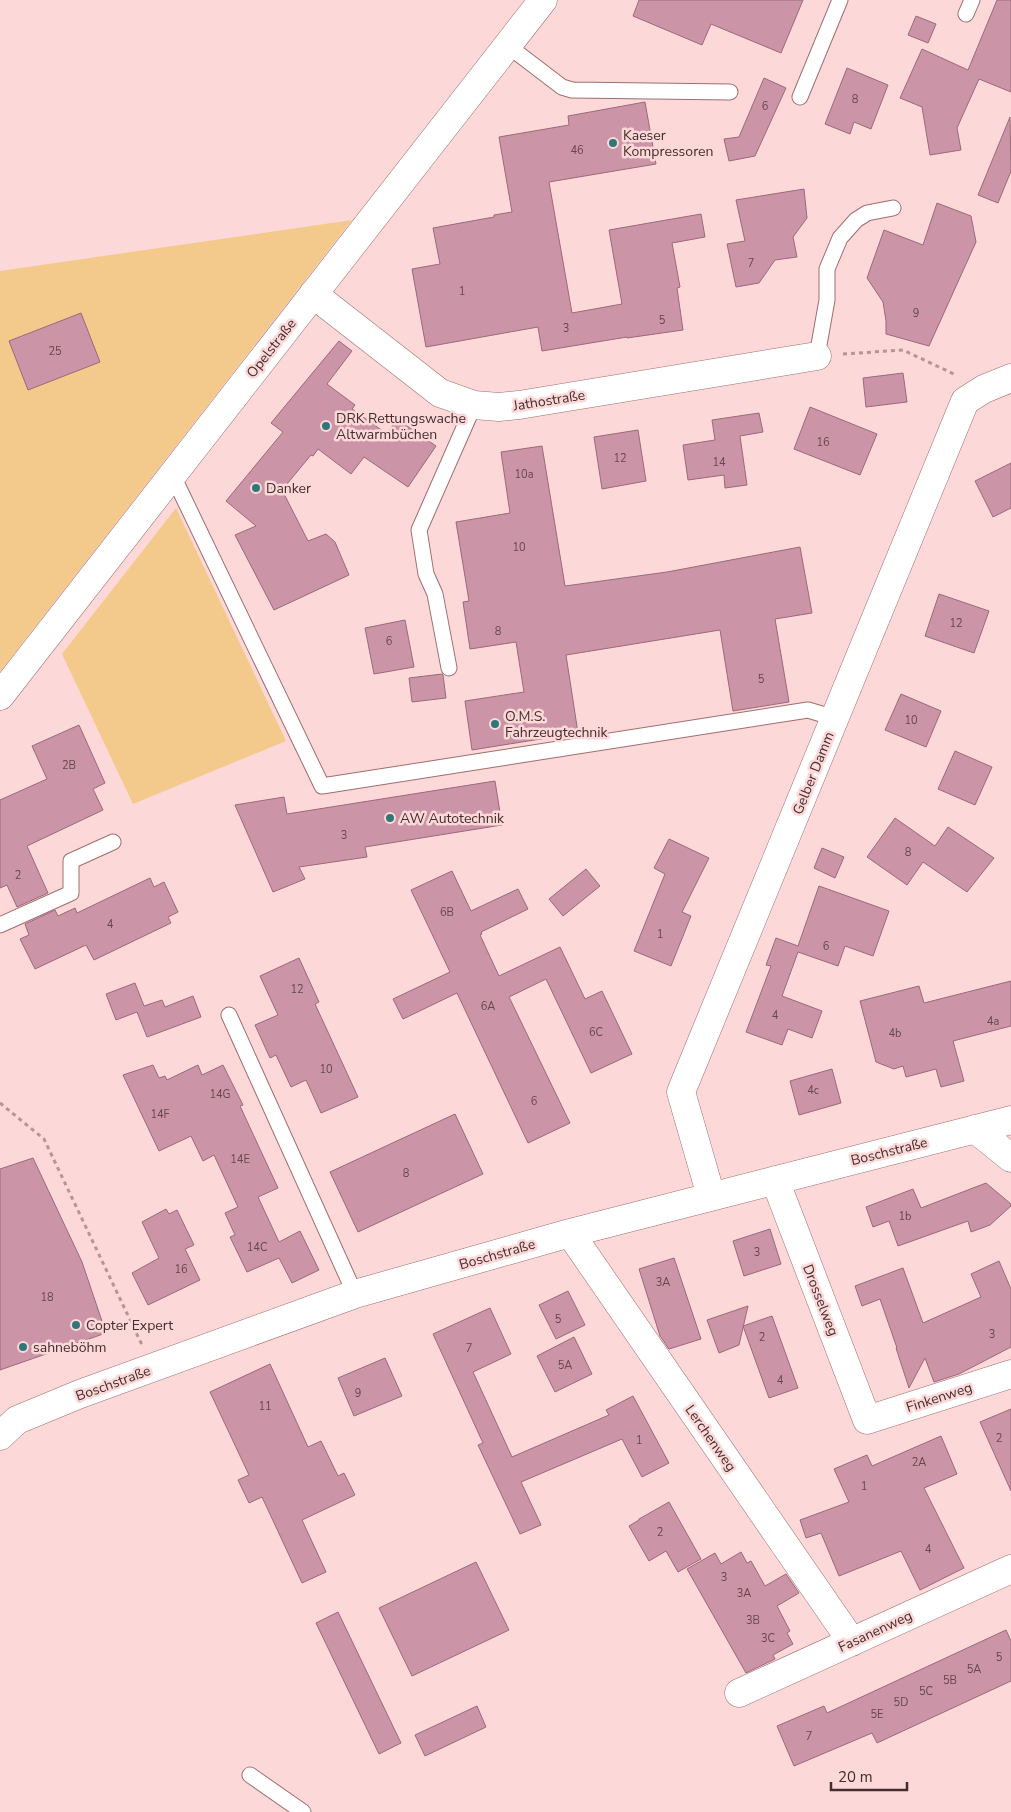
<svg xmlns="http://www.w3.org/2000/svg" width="1011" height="1812" font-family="'Nunito Sans',sans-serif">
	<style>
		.green { fill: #f3ca8b }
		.building { fill: #cb95a7; stroke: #9b697a }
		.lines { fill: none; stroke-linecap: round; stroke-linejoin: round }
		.lane-casing { stroke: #a16d6e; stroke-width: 17 }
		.street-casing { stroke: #a16d6e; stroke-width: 29 }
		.path { stroke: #b59596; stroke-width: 3; stroke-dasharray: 4 4; stroke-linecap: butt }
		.lane { stroke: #fff; stroke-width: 15 }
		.street { stroke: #fff; stroke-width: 28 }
		.poi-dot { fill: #2f787a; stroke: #fdd8d9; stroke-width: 2 }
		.labels { text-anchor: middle; stroke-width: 5; stroke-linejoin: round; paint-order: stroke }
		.number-label { font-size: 11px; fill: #66474c }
		.poi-label { font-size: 14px; fill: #442d2e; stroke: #fdd8d9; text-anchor: start }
		.street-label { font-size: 14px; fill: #442d2e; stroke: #fdd8d9 }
	</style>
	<rect width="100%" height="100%" fill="#fdd8d9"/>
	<path class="green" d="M352,220L0,672V271Z
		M176,508L286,741L133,804L62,654Z"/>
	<path class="building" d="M639,0H803L781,53L711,24L702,45L633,16Z
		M997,0H1011V92L979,79L957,128L961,150L930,155L922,107L900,98L922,49L968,70Z
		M916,16L936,24L928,43L908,35Z
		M847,68L888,85L871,129L854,122L850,134L825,124Z
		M764,78L786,88L755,156L729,161L724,139L739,137Z
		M645,102L656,164L549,182L572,313L622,304L609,230L701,214L705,237L672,243L680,287L677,288L683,330L627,338V337L542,351L538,327L426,347L412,269L440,264L433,228L494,217V215L512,212L499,137L569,125L568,116Z
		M1010,117L1011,171L998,203L978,195Z
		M804,189L807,218L793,237L797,257L775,260L759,283L736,287L727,244L745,241L736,200Z
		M937,203L971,216L976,242L929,346L886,334V321L883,302L867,278L884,230L923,245Z
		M81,313L100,362L28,390L9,341Z
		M339,341L352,351L327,384L355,405L352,409L387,434L397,419L436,446L408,487L364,457L351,474L318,449L313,456L311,455L282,490L308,541L326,534L335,542L349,575L274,610L235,535L256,526L226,501L283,432L271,423Z
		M903,373L907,402L866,407L863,378Z
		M810,407L877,434L860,475L794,449Z
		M759,413L763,432L740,436L747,485L725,488L724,475L688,480L683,445L715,440L712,420Z
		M638,430L646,481L602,489L594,437Z
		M542,446L565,586L667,572L800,547L812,613L775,619L789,702L733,711L720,630L566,655L578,733L472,750L465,701L524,692L516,642L470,649L463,602L469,601L456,522L510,513L501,452Z
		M1011,463V508L993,517L975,481Z
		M939,594L989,611L974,653L925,636Z
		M405,620L414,667L374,674L365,628Z
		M442,674L443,675L446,698L412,702L409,678Z
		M901,694L941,711L926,747L885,730Z
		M79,725L105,783L93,789L103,810L27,846L48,893L17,907L7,885L0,888V800L47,779L32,746Z
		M955,751L992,767L975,805L938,789Z
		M495,781L502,825L365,847L367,857L299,867L305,879L273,892L235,805L284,797L287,814Z
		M895,818L935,846L948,827L994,858L967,892L923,862L907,885L867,857Z
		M669,839L709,858L682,912L691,916L671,966L634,951L665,874L654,868Z
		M822,848L844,857L835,878L814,868Z
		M586,869L600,886L563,916L549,899Z
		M452,871L471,911L518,889L528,909L481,932L482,934L480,935L499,976L560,947L585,999L602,991L632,1054L591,1073L546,979L509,997L570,1123L528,1143L457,993L403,1019L393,999L450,972L411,890Z
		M150,878L154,887L164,882L178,912L168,917L171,923L94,960L86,945L35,969L20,939L29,935L25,924L55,910L58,916L75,908L77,913Z
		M819,886L889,911L873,956L845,946L838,966L798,952L782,996L822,1011L812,1038L788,1029L782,1045L746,1032L771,966L766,965L776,938L798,946Z
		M299,958L319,1002L315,1004L358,1097L321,1113L306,1080L291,1087L276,1055L270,1058L255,1025L278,1015L260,976Z
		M1011,981V1026L953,1041L964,1081L941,1087L936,1069L906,1077L903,1066L894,1069L876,1062L860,1001L919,986L924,1003Z
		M135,983L144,1006L162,1000L165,1007L193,996L201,1017L147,1037L137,1012L116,1020L106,994Z
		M153,1065L159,1078L165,1076L167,1080L198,1065L202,1075L223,1065L243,1105L240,1106L278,1188L258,1197L279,1242L300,1231L319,1270L292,1283L279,1258L247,1272L230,1237L235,1235L225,1213L238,1207L214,1155L203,1161L191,1136L159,1151L123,1075Z
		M832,1069L841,1103L799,1115L790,1081Z
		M455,1114L483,1174L358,1232L330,1172Z
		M33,1158L82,1262L106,1333L0,1370V1169Z
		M986,1183L1011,1204V1206L990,1225L971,1232L968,1221L898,1246L889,1221L873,1227L866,1207L913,1189L921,1208Z
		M166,1209L169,1214L177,1210L194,1245L185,1249L200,1280L148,1305L132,1273L159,1258L142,1222Z
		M770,1229L781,1264L744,1276L733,1241Z
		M674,1258L701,1339L669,1349L660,1336L639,1269Z
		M999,1261L1011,1289V1347L959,1374L934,1382L925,1358L909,1388L896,1348H897L880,1299L862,1306L855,1286L903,1268L923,1323L981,1297L971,1274Z
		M568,1291L585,1325L556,1339L539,1305Z
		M748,1306L739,1345L719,1353L707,1320Z
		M490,1308L511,1354L473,1372L512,1457L609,1415L606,1410L633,1396L669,1463L642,1477L622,1439L521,1482L541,1525L520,1534L478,1445L483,1443L433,1334Z
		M772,1316L798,1388L769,1398L743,1326Z
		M574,1337L592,1374L555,1392L537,1356Z
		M385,1358L402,1396L354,1416L338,1378Z
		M270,1364L308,1447L321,1441L338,1476L344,1473L355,1495L302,1520L326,1572L302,1583L262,1497L249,1503L238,1480L249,1475L210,1392Z
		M1011,1409V1491L980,1422Z
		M941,1436L957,1474L924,1488L964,1568L920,1590L901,1551L839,1576L821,1533L806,1538L800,1520L849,1502L834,1469L867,1455L872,1466Z
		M669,1502L701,1559L678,1572L666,1551L649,1561L629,1526L639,1520V1519Z
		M741,1552L747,1563L751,1561L765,1586L786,1574L799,1593L777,1606L790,1631L787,1633L793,1644L773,1655L775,1659L746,1673L687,1569L715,1553L721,1564Z
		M476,1562L509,1630L412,1676L379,1608Z
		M338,1612L401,1743L379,1754L316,1623Z
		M1006,1630L1011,1641V1681L877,1743L872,1733L794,1766L777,1726L824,1706L827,1713Z
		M477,1706L486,1727L425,1756L415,1735Z"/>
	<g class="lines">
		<defs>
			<path id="lane" d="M966,14L972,0
				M507,45L562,87L572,90L730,92
				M800,97L840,0
				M817,356L827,300V269L840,238L856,220L867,213L893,208
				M173,476L322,786L808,710L835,718
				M449,668L435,594L426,574L419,530L474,405
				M0,925L71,893V861L113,842
				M229,1015L355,1294
				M250,1775L303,1812"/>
			<path id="street" d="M313,294L440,393L474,405L499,407L519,405L817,356
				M0,696L543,0
				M975,1129L1011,1158
				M775,1180L867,1420L1011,1374
				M711,1196L681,1092L965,401L984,389L1011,378
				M570,1233L852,1642
				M0,1436L17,1420L80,1394L355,1294L570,1233L1011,1120
				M739,1693L1011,1569"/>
		</defs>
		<use href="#lane" class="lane-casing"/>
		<use href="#street" class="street-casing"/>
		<path class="path" d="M843,354L903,350L956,375
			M0,1103L44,1139L142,1345"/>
		<use href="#lane" class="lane"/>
		<use href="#street" class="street"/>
	</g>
	<g class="poi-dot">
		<circle cx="613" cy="143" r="5"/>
		<circle cx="326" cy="426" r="5"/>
		<circle cx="256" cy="488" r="5"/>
		<circle cx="495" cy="724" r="5"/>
		<circle cx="390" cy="818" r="5"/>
		<circle cx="76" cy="1325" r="5"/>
		<circle cx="23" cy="1347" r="5"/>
	</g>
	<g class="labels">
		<g class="number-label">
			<text x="855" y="103">8</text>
			<text x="765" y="110">6</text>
			<text x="577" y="154">46</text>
			<text x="751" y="267">7</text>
			<text x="462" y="295">1</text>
			<text x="916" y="317">9</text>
			<text x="662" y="324">5</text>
			<text x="566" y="332">3</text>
			<text x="55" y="355">25</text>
			<text x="823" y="446">16</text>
			<text x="620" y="462">12</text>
			<text x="719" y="466">14</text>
			<text x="524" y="478">10a</text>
			<text x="519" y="551">10</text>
			<text x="956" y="627">12</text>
			<text x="498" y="635">8</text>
			<text x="389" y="645">6</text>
			<text x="761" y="683">5</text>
			<text x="911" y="724">10</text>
			<text x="69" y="769">2B</text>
			<text x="344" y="839">3</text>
			<text x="908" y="856">8</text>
			<text x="18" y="879">2</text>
			<text x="447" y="916">6B</text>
			<text x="110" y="928">4</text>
			<text x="660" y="938">1</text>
			<text x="826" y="950">6</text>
			<text x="297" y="993">12</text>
			<text x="488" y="1010">6A</text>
			<text x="775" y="1019">4</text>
			<text x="993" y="1025">4a</text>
			<text x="596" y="1036">6C</text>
			<text x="895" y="1037">4b</text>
			<text x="326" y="1073">10</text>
			<text x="813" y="1094">4c</text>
			<text x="220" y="1098">14G</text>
			<text x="534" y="1105">6</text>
			<text x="160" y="1118">14F</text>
			<text x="240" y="1163">14E</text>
			<text x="406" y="1177">8</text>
			<text x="905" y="1220">1b</text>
			<text x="257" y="1251">14C</text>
			<text x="757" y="1256">3</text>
			<text x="181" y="1273">16</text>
			<text x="663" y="1286">3A</text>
			<text x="47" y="1301">18</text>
			<text x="558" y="1323">5</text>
			<text x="992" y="1338">3</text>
			<text x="762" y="1341">2</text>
			<text x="469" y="1352">7</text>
			<text x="565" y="1369">5A</text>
			<text x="780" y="1384">4</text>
			<text x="358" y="1397">9</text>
			<text x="265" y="1410">11</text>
			<text x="999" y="1442">2</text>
			<text x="639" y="1444">1</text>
			<text x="919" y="1466">2A</text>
			<text x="864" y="1490">1</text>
			<text x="660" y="1536">2</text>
			<text x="928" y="1553">4</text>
			<text x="724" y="1581">3</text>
			<text x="744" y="1597">3A</text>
			<text x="753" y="1624">3B</text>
			<text x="768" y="1642">3C</text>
			<text x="999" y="1661">5</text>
			<text x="974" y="1673">5A</text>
			<text x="950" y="1684">5B</text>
			<text x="926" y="1695">5C</text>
			<text x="901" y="1706">5D</text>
			<text x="877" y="1718">5E</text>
			<text x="809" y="1740">7</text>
		</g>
		<g class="poi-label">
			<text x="623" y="140">Kaeser<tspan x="623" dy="16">Kompressoren</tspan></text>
			<text x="336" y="423">DRK Rettungswache<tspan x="336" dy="16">Altwarmbüchen</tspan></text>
			<text x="266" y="493">Danker</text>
			<text x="505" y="721">O.M.S.<tspan x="505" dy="16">Fahrzeugtechnik</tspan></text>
			<text x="400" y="823">AW Autotechnik</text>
			<text x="86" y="1330">Copter Expert</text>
			<text x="33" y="1352">sahneböhm</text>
		</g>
		<g class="street-label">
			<text transform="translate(271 348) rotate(-52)" y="5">Opelstraße</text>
			<text transform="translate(549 400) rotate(-9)" y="5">Jathostraße</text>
			<text transform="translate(813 773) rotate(-68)" y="5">Gelber Damm</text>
			<text transform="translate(889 1151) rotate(-14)" y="5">Boschstraße</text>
			<text transform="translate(497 1254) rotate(-16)" y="5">Boschstraße</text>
			<text transform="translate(821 1300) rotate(69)" y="5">Drosselweg</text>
			<text transform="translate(113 1383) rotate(-20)" y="5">Boschstraße</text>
			<text transform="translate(939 1397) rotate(-18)" y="5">Finkenweg</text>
			<text transform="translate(711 1438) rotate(55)" y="5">Lerchenweg</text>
			<text transform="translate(875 1631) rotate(-25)" y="5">Fasanenweg</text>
		</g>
	</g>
	<path d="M831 1782v8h76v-8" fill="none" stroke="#442d2e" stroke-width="2.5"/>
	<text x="838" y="1782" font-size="15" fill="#442d2e" stroke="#fdd8d9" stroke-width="4" paint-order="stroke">20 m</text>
</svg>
